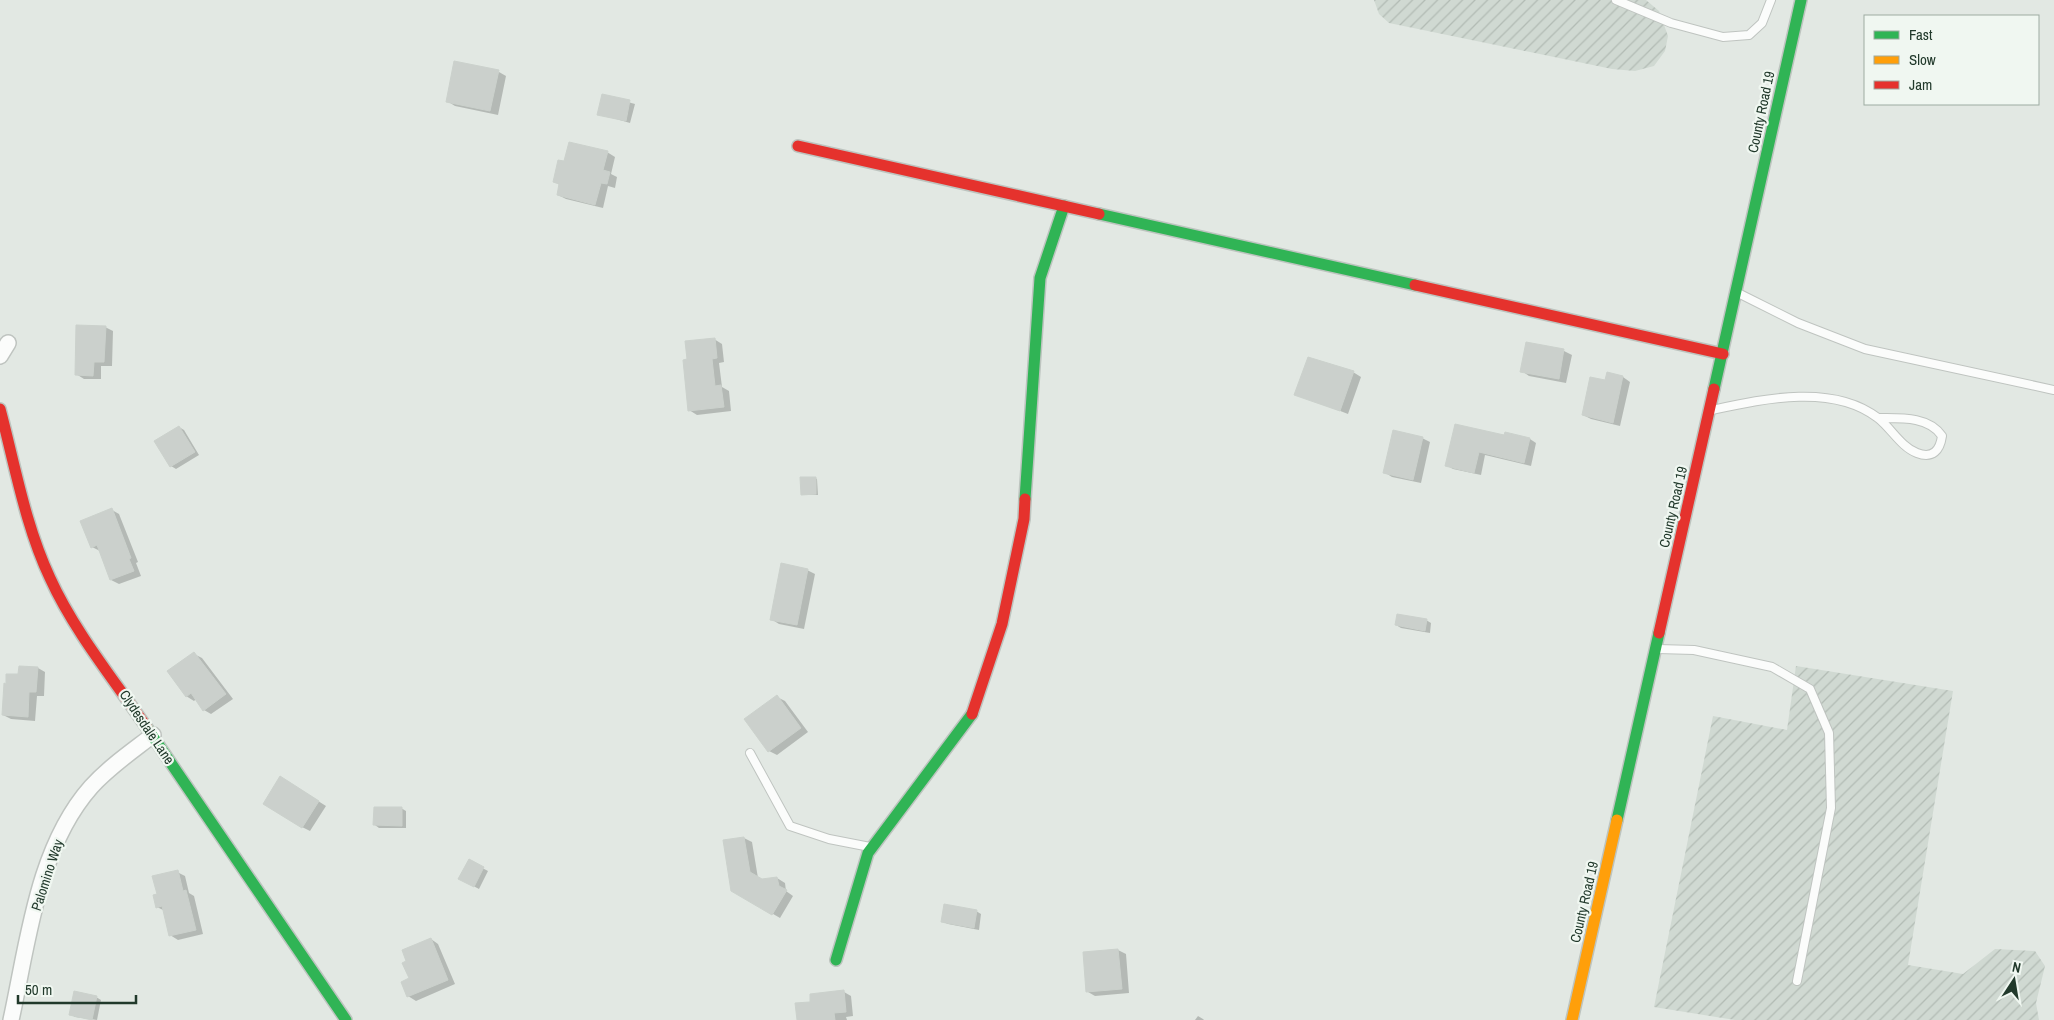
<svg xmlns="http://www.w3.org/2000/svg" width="2054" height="1020" font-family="'Archivo Narrow',sans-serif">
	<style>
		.industrial { fill: url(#industrial-furrows) }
		.shadow { fill: #0003 }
		.building { fill: #cbd0cc; stroke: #cbd1cc }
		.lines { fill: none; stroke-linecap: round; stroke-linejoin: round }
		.lane-casing { stroke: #bfc4c0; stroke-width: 10 }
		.street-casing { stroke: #bfc4c0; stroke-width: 18 }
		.fast-casing { stroke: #bdc4bf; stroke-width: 14 }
		.slow-casing { stroke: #bdc4bf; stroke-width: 14 }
		.jam-casing { stroke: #bdc4bf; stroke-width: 14 }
		.lane { stroke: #fbfcfb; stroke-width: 8 }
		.street { stroke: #fbfcfb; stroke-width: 15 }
		.fast { stroke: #30b455; stroke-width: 11 }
		.slow { stroke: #ff9f0a; stroke-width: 11 }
		.jam { stroke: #e5322d; stroke-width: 11 }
		.labels { text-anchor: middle; stroke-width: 4.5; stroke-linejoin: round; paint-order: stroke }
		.street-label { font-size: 14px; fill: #21392b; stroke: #f0f7f1 }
	</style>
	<defs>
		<pattern id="industrial-furrows" width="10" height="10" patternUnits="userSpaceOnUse" patternTransform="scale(1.25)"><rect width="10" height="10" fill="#d0d9d2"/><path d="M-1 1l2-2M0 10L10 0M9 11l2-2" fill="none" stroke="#b2bbb4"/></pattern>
	</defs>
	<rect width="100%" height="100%" fill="#e2e8e3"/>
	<path class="industrial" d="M1374,0H1646L1659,11L1668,36L1665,51L1654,66L1635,71L1612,69L1389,23L1379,14Z
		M1796,666L1953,691L1908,965L1963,974L1995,949L2035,951L2045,966L2036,1003L2039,1020H1735L1654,1007L1713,716L1787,730Z"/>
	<path class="shadow" d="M455,62L499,72L506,76L498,115L455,106L447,101Z
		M603,95L635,104L630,123L599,114Z
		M607,152L615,157L611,174L617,177L615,188L608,186L603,208L566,199L558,195L560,185L554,181L565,163Z
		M105,327L113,331L112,366H101V379H84L76,374Z
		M714,339L722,344L724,362L719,363L722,387L729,391L731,411L697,415L689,410Z
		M1527,343L1564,351L1572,355L1566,383L1529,376L1522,371Z
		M1353,372L1361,377L1348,414L1296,394Z
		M1623,377L1630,382L1620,426L1591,419L1583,415L1606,382Z
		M179,427L184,430L199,455L176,469L171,466Z
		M1505,434L1530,439L1536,443L1531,466L1485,455L1481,475L1453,469L1446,465L1505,437Z
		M1422,438L1430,442L1421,483L1392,477L1384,472Z
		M815,478L817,479L818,495L802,494Z
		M112,510L119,514L138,562L136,563L141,576L119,584L111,580L100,551L92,547Z
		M807,570L815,574L804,629L779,624L771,619Z
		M1426,620L1431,623L1430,633L1401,628L1396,625Z
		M194,654L202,658L233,699L211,714L204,710L196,699L194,701L186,696Z
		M38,668L45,672L44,696H37L35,721L11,719L3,715L19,676Z
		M777,697L785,701L808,732L777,755L769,751Z
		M288,782L326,806L310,831L302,827Z
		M401,808L406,811V828H379L375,825Z
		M744,838L752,842L758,878L762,881L777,878L785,883L786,891L793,896L780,918L732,890L724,841Z
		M469,861L488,871L479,889L460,879Z
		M177,872L185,876L189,893L194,896L203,934L178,940L170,935L165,911L157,907L158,895Z
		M976,911L981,914L979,930L948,924L943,922Z
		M431,939L438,944L455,984L416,1001L408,996L411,979Z
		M1118,950L1126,954L1129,993L1095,996L1088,992Z
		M844,992L851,996L853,1016L846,1017L847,1020H798L812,1003Z
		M96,997L101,1000L97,1020L75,1017L70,1014Z
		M1198,1016L1203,1019L1204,1020H1195Z"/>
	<path class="building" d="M454,61L499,70L490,111L446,102Z
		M602,94L630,100L626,121L597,115Z
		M569,142L608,151L603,170L610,172L607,184L601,183L595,205L557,195L559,184L553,182L558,160L564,161Z
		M76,325L106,326L104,362H94L93,376L75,375Z
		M715,338L717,358L712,359L715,386L721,385L724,407L688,411L683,360L687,359L685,341Z
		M1526,342L1564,349L1559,379L1520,372Z
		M1308,357L1354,371L1340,411L1294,395Z
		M1607,372L1623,376L1613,423L1582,415L1590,377L1605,380Z
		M1455,424L1504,435L1505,432L1530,438L1524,463L1479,452L1474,473L1445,466Z
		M179,426L195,452L170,467L154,441Z
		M1393,430L1423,437L1413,480L1383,473Z
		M800,477H816V494L801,495Z
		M112,508L131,558L129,559L134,571L110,580L97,545L91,548L80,521Z
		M781,563L808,569L797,625L770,620Z
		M1397,614L1427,619L1425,631L1395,625Z
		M194,652L226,694L203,711L191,693L186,697L167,671Z
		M19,666L38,667L36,692H29L28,717L2,715L4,683L6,684V674H18Z
		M777,695L801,728L768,752L744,719Z
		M280,776L319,801L302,828L263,804Z
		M374,807H402V826L373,825Z
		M744,837L750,872L762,879L777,877L779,886L787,890L772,915L731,891L723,840Z
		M469,859L484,867L474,887L458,879Z
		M178,870L183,891L186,890L196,930L169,936L162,906L156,908L153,895L157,894L152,876Z
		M944,904L977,910L974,928L941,922Z
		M431,938L448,980L407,997L401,982L409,978L402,963L406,961L402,950Z
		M1118,949L1122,989L1086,992L1083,952Z
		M844,990L846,1012L834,1013L835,1020H797L795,1003L810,1002V994Z
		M74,991L97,996L92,1020L69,1015Z"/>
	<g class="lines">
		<defs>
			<path id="lane" d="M1616,0L1671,23L1723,37L1749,35L1762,23L1771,0
				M1738,293L1798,323L1865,349L2054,390
				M1712,410C1763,399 1833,383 1878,418C1891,428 1901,447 1917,453C1933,459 1940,450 1942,436C1929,416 1900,418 1878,418
				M1658,649L1694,650L1772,667L1810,689L1829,733L1831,808L1797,981
				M750,753L790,826L829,839L870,847"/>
			<path id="street" d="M0,356L8,343
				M11,1020C28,943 37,848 91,787C109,767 131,752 153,735"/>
			<path id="fast" d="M1099,214L1415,285
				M1714,389L1801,0
				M1025,499L1040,278L1064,206
				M147,728L346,1020
				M1617,820L1659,633
				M836,960L868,853L972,714"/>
			<path id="slow" d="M1572,1020L1617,820"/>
			<path id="jam" d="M798,146L1099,214
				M1415,285L1723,354
				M0,409C15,465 25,525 50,578C74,631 114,680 147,728
				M1659,633L1714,389
				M972,714L1002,624L1024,519L1025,499"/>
		</defs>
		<use href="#lane" class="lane-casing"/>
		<use href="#street" class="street-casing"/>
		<use href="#fast" class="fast-casing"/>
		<use href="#slow" class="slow-casing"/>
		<use href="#jam" class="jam-casing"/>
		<use href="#lane" class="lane"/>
		<use href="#street" class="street"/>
		<use href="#fast" class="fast"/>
		<use href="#slow" class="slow"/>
		<use href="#jam" class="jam"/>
	</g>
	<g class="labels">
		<g class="street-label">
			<text transform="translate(1761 112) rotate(-78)" y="5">County Road 19</text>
			<text transform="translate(1673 507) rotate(-77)" y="5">County Road 19</text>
			<text transform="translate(147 727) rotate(56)" y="5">Clydesdale Lane</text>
			<text transform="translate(47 875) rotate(-72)" y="5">Palomino Way</text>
			<text transform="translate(1584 902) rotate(-77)" y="5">County Road 19</text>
		</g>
	</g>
	<rect x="1864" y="15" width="175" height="90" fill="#f0f7f1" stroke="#9daba2"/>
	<rect x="1874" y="31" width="25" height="8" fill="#30b455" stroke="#9daba2"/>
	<text x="1909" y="40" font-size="15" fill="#21392b">Fast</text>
	<rect x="1874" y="56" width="25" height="8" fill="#ff9f0a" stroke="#9daba2"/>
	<text x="1909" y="65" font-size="15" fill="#21392b">Slow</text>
	<rect x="1874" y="81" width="25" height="8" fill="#e5322d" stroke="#9daba2"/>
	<text x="1909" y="90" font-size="15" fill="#21392b">Jam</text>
	<g transform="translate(2014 980) rotate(12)" stroke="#f0f7f1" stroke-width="4" paint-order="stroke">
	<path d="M0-4L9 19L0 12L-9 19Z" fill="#21392b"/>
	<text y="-8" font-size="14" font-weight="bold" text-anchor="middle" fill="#21392b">N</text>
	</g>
	<path d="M18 995v8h118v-8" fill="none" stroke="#21392b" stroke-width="2.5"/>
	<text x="25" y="995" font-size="15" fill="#21392b" stroke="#f0f7f1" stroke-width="4" paint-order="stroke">50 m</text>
</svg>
